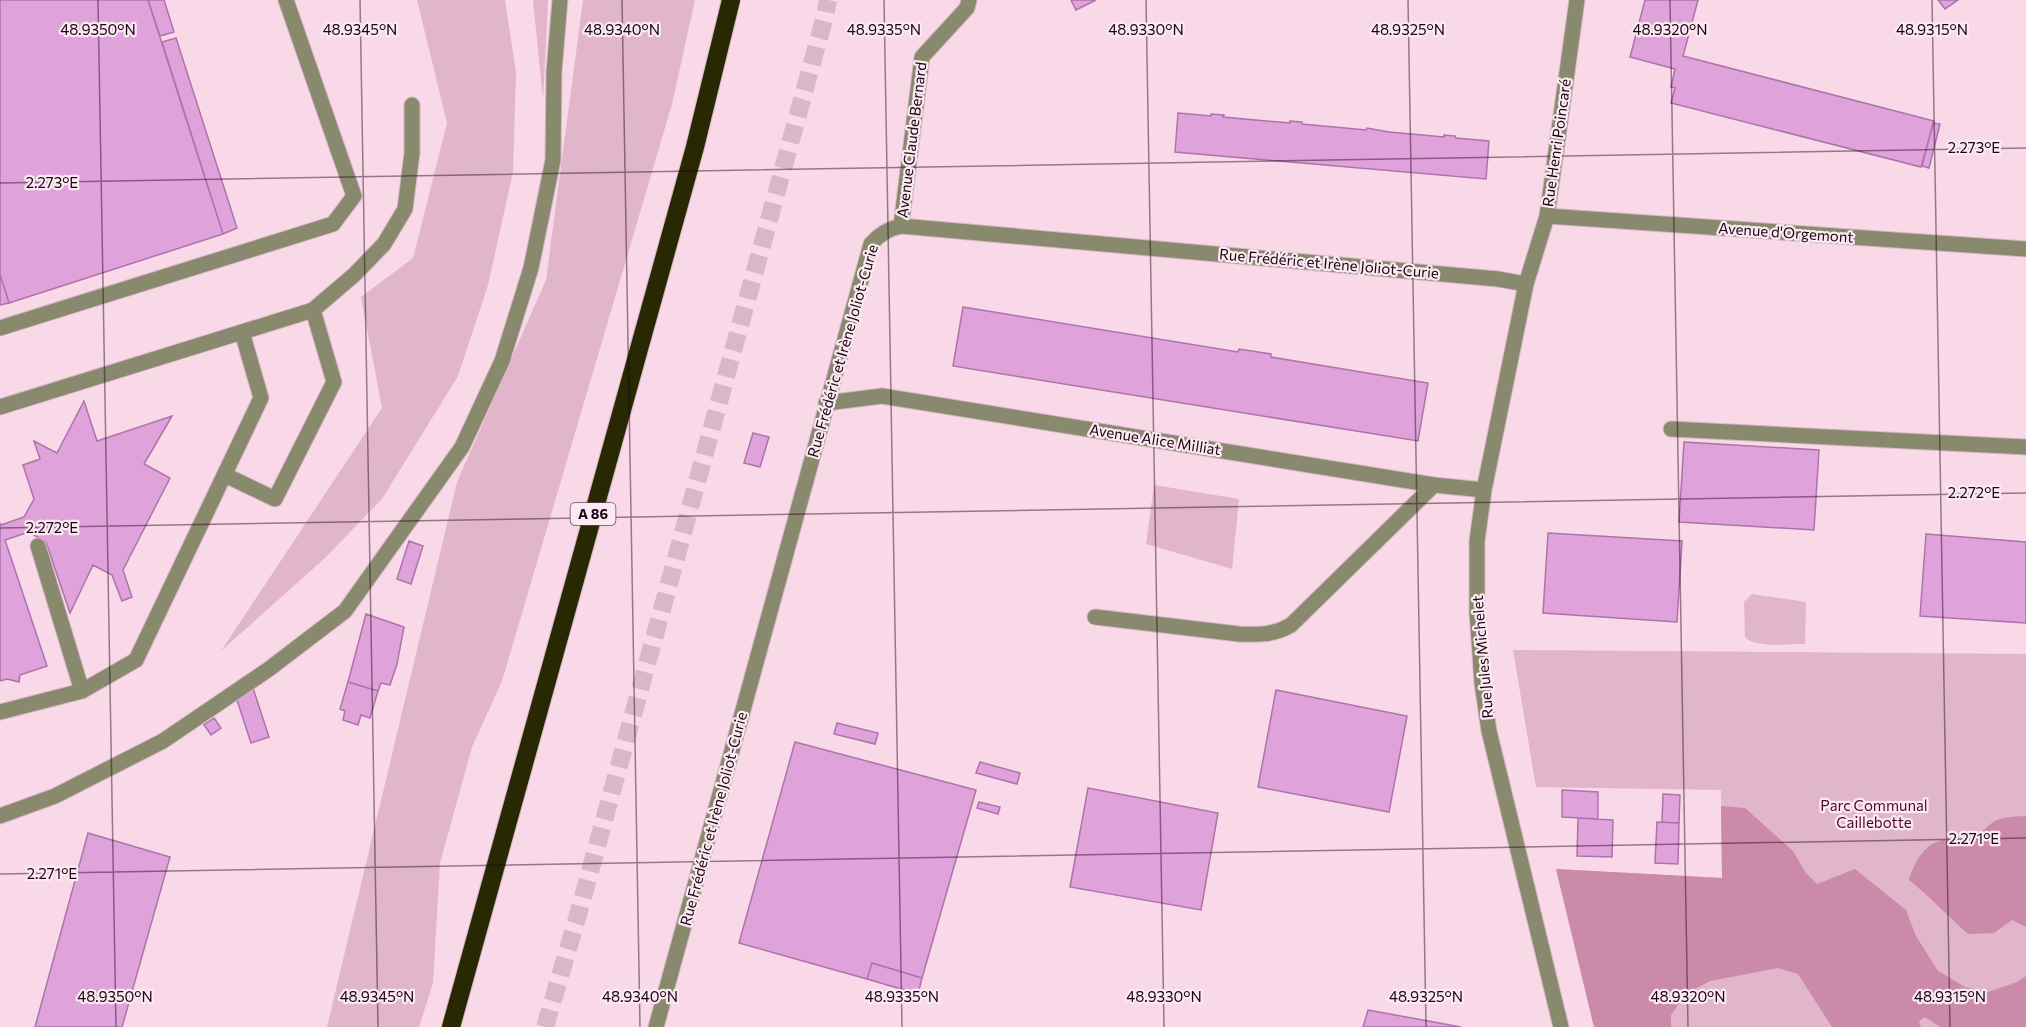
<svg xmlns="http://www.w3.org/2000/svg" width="2026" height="1027" font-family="Commissioner,sans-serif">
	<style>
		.green { fill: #e2b6ca }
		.forest { fill: #cb8aaa }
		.building { fill: #dfa2db; stroke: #ad73aa; stroke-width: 1.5 }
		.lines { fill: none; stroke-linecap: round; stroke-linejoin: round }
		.highway-tunnel { stroke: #d8b8c7; stroke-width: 18; stroke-dasharray: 18 9; stroke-linecap: butt }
		.lane-casing { stroke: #d6b6c5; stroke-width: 17 }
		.street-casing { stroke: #d6b6c5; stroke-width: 17 }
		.highway-casing { stroke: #d6b6c5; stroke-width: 20 }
		.lane { stroke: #89896e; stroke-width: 15 }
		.street { stroke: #89896e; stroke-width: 15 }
		.highway { stroke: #282803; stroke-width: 18 }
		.ticks { fill: none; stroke: #1c0311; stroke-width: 1.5; stroke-opacity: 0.45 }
		.labels { text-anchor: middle; stroke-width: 4.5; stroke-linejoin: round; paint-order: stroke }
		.shield { fill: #fbeaf2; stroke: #5f4854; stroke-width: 1.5 }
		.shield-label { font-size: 14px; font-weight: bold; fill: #1c0311 }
		.street-label { font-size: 15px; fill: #1c0311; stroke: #fbeaf2 }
		.park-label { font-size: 15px; fill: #520335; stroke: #fbeaf2 }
		.ticks-label { font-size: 15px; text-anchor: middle; fill: #1c0311; stroke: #fbeaf2; stroke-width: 4.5; stroke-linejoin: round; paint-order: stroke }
	</style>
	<rect width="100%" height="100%" fill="#f9d8e7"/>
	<path class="green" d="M417,0H505L516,72L513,172L488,285L458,376L382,499L325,558L221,651L382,408L361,297L413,258L447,123Z
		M533,0H548L543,100Z
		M583,0H695L672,104L502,681L472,747L440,863L433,983L419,1027H327L457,482L546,280Z
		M1154,485L1239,499L1232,569L1146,544Z
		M1752,594L1806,602L1805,644C1789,644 1755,648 1745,637L1744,602Z
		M1513,650L2026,654V1027H1594L1556,869L1722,878L1721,790L1536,787Z"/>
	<path class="forest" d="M1721,806L1745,808L1793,851L1806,873L1817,884L1855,869L1906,910L1916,936L1938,971L1965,987L1988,992L2017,982L2026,976V1027H1940L1925,1017L1919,1021L1921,1027H1832L1798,974L1778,968L1710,981L1686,994L1671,1015V1027H1594L1556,869L1722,878Z
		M2026,816V927L2012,920L1994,933L1968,934C1948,916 1930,897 1909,880C1915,861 1925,841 1949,839C1955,838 1965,843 1972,845C1991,820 1994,817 2026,816Z"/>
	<path class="building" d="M0,0H148L223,234L9,303L0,274Z
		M148,0H164L174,32L160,36Z
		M1071,0H1096L1076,10Z
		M1645,0H1698L1683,56L1934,121L1921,167L1671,103L1675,88L1671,87L1675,69L1630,57Z
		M1938,0H1958L1945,9Z
		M176,38L237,228L223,234L162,42Z
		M1178,113L1211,116V114L1224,115L1223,117L1290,123V121L1302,122V124L1366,130L1367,128L1389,132L1444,137V135L1455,136L1456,138L1489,141L1486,179L1175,152Z
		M1933,123L1940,124L1929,168L1922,166Z
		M0,274L9,303L0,305Z
		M963,307L1238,352L1239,349L1271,354V357L1428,383L1418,441L953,366Z
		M84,401L97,441L172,416L144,464L170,478L123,570L132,597L122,601L112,575L93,565L70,613L46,542L29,532L5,540L47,666L20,675L19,682L7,679L0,681V523L1,525L24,517L34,499L23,465L40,459L34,441L57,453Z
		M753,433L769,437L760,467L744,463Z
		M1684,442L1819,450L1814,530L1679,522Z
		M1548,533L1682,541L1677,622L1543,613Z
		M1926,534L2026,542V623L1920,616Z
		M409,541L423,546L411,584L397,579Z
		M366,614L404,627L397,664L390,685L381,683L378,691L348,682Z
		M348,682L378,691L370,718L361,715L358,725L343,720L345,711L340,709Z
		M252,685L269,737L251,743L236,697Z
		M1276,690L1407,716L1389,812L1258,787Z
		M214,718L221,728L211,735L204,725Z
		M837,723L878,733L875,744L834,734Z
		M795,742L976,790L922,978L872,963L867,979L739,943Z
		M980,762L1020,773L1017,784L976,773Z
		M1088,788L1218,813L1201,910L1070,887Z
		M1562,790L1598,792V819L1562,817Z
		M1663,794L1680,795L1679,823L1662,822Z
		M979,802L1000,807L998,814L977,808Z
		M1578,818L1613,820L1612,857L1577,856Z
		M1657,822L1679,823L1678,864L1655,863Z
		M88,833L170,857L122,1027H35Z
		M872,963L922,978L918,994L867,979Z
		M1368,1010L1461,1027H1363Z"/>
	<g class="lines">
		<path class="highway-tunnel" d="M545,1027L578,915L825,16L828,0"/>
		<defs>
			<path id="lane" d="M901,226L922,57L967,8L969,0
				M313,310L354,275L384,244L405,209L412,153V105
				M0,328L333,224L354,196L286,0
				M0,407L242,332
				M1671,429L2026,447
				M38,546L82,691
				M1095,617L1239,634C1259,635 1274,635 1291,625L1434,485
				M0,712L82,691L136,660L261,398L242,332L313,310L334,382L275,499L225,475
				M0,816L55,796L163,741L269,669L345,611L462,447L502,361L531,268L553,160L554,72L560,0"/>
			<path id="street" d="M1547,216L2026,249
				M826,403L882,396L1434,485L1484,490
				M656,1027L871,244C879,234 888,229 901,226L1498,279L1526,284
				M1561,1027L1489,731L1482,683L1477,612V541L1484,490L1526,284L1547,216L1577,0"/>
			<path id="highway" d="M451,1027L695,147L731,0"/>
		</defs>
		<use href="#lane" class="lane-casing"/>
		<use href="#street" class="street-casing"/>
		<use href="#highway" class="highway-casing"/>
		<use href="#lane" class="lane"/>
		<use href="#street" class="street"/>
		<use href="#highway" class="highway"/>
	</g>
	<path class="ticks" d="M98,0L116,1027M360,0L378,1027M622,0L640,1027M884,0L902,1027M1146,0L1164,1027M1408,0L1426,1027M1670,0L1688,1027M1932,0L1950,1027M0,183L2026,148M0,528L2026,493M0,874L2026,838"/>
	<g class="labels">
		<rect class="shield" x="570.5" y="503" width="45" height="22" rx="4.5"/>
		<g class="shield-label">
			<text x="593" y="519">A 86</text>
		</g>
		<g class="street-label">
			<text transform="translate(912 140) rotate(-83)" y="5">Avenue Claude Bernard</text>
			<text transform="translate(1557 143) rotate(-82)" y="5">Rue Henri Poincaré</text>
			<text transform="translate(1786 233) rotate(4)" y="5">Avenue d'Orgemont</text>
			<text transform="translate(1329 264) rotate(5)" y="5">Rue Frédéric et Irène Joliot-Curie</text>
			<text transform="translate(843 351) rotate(-74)" y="5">Rue Frédéric et Irène Joliot-Curie</text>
			<text transform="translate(1155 440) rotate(9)" y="5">Avenue Alice Milliat</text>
			<text transform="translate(1483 657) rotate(-95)" y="5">Rue Jules Michelet</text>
			<text transform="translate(714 819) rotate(-75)" y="5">Rue Frédéric et Irène Joliot-Curie</text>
		</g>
		<g class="park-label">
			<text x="1874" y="811">Parc Communal<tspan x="1874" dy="17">Caillebotte</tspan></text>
		</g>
	</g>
	<g class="ticks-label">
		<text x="98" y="35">48.9350°N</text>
		<text x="360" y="35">48.9345°N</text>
		<text x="622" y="35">48.9340°N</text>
		<text x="884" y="35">48.9335°N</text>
		<text x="1146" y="35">48.9330°N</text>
		<text x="1408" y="35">48.9325°N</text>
		<text x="1670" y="35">48.9320°N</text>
		<text x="1932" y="35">48.9315°N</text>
		<text x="1974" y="153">2.273°E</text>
		<text x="52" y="188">2.273°E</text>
		<text x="1974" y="498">2.272°E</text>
		<text x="52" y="533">2.272°E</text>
		<text x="1974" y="844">2.271°E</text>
		<text x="52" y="879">2.271°E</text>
		<text x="115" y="1002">48.9350°N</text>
		<text x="377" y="1002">48.9345°N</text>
		<text x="640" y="1002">48.9340°N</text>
		<text x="902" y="1002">48.9335°N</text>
		<text x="1164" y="1002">48.9330°N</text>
		<text x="1426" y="1002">48.9325°N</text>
		<text x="1688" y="1002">48.9320°N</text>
		<text x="1950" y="1002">48.9315°N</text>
	</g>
</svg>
